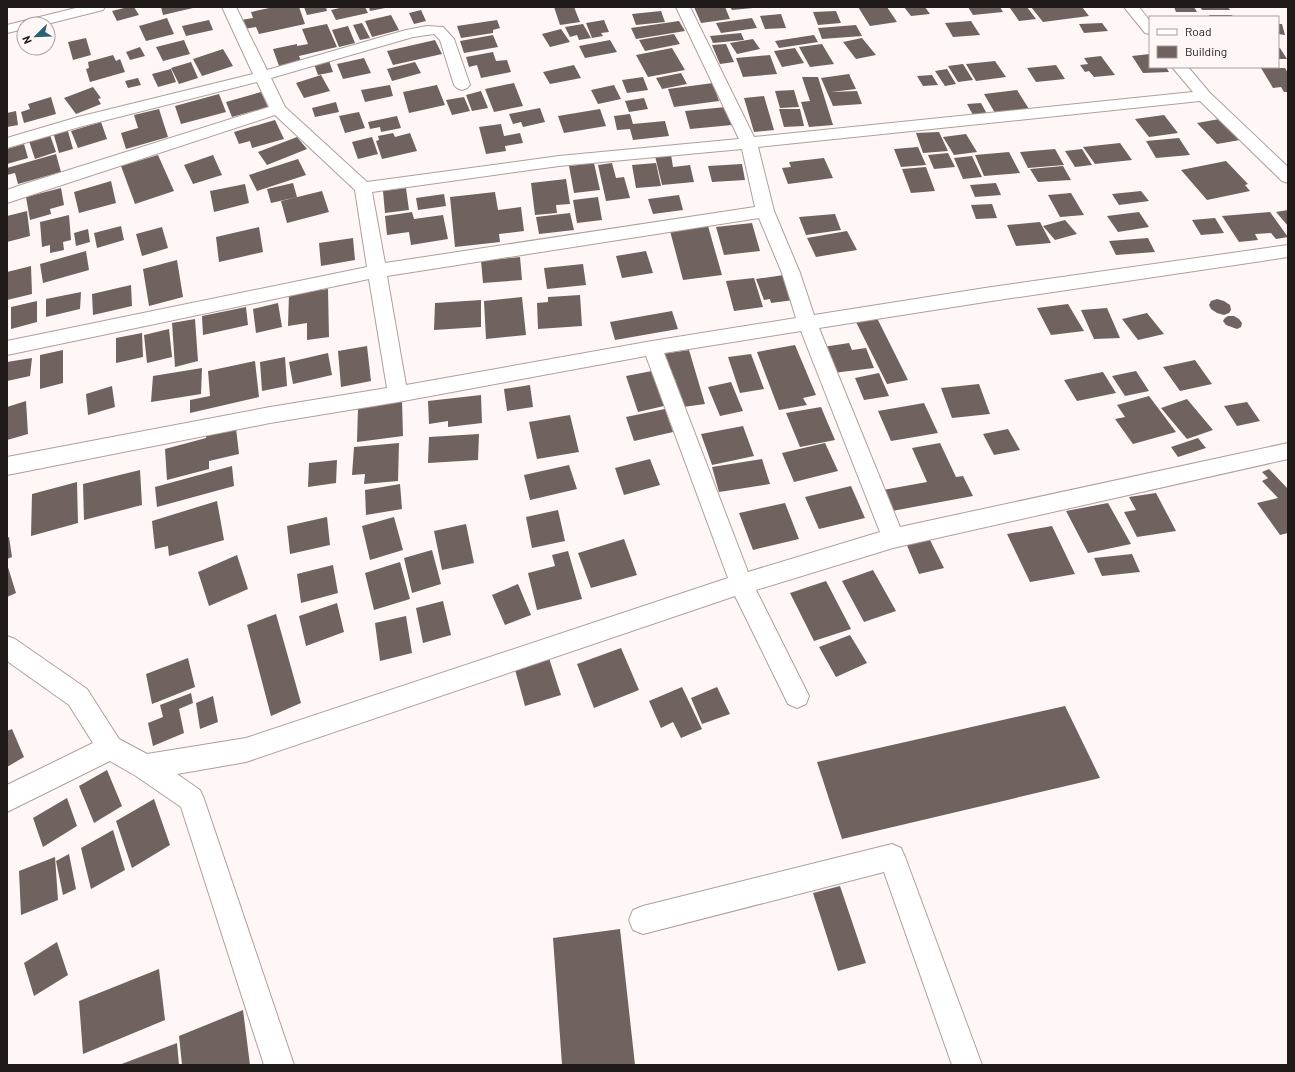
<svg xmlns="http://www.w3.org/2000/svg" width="1295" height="1072" font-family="Barlow,sans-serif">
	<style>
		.building { fill: #70625e }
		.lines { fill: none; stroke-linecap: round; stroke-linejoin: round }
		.minor-casing { stroke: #af9f9b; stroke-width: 2 }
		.minor { fill: #fff; fill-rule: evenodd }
	</style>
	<rect width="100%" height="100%" fill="#fef7f6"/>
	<path class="building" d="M128,7H134L139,15L117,21L112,11Z
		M161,7H193V8L163,15Z
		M274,7H299L305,24L259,34L256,27L244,29L241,20L253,18L251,12Z
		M304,7H326L327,11L307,15Z
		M344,7H365L368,13L336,20L331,10Z
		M369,7H385V8L370,11Z
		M554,7H574L580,22L560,25Z
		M694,7H725L730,19L701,23Z
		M730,7H752L753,8L732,10Z
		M858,7H887L897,22L870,26Z
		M904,7H925L930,14L911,16Z
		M968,7H1000L1003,12L973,15Z
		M1019,7H1027L1036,19L1019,21L1010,8Z
		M1031,7H1082L1089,16L1043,22Z
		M1174,7H1194L1197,12H1176Z
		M1200,7H1228L1230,10H1202Z
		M421,10L426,21L414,24L409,13Z
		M661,11L665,22L636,25L632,14Z
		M836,11L841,23L818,25L813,12Z
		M781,14L786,28L765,29L760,16Z
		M391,15L399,30L372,37L365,21Z
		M1209,15H1232L1233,17H1210Z
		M167,18L174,34L146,41L139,26Z
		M752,18L757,28L721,33L716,23Z
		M209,20L213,30L186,36L182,26Z
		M497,20L500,28L493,30V33L461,38L457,26Z
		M604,20L609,32L601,33L603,36L592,38L586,23Z
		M679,21L685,31L636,39L631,28Z
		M971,21L980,35L953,37L945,23Z
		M362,23L370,38L360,40L353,25Z
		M1102,23L1108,31L1084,33L1079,24Z
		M327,24L337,47L299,56L301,61L279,66L273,49L297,44V46L308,44L302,29Z
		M583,24L591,38L579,40L577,35L570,37L565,27Z
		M1278,24H1282L1285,35L1278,34Z
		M856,25L862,36L822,39L818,28Z
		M348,26L355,43L339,47L332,30Z
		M561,29L570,42L550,47L542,34Z
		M741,33L744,40L713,43L710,36Z
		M674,34L680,44L645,51L639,40Z
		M493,35L498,47L464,53L460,41Z
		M814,35L818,42L779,48L775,41Z
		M86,38L91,55L73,60L68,42Z
		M862,38L876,55L856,59L843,42Z
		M753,39L760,49L737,54L730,43Z
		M184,40L190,54L163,61L156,47Z
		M435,40L442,54L393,65L387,51Z
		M610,40L617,52L585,58L579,46Z
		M726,44L734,62L720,64L712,45Z
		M822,44L834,64L810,67L799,47Z
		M140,47L145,56L130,60L126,52Z
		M672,48L685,70L648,77L636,55Z
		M795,48L804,63L782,67L774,51Z
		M1278,48H1280L1287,59H1278Z
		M223,49L233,66L202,76L193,59Z
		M493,52L496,61L507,60L511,72L481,78L477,65L469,67L466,57Z
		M1150,54V67H1166L1169,72L1143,73L1132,56Z
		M113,55L116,61L120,59L125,72L90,82L86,69L89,68L88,62Z
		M770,55L777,74L743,77L736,58Z
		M1101,56L1115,75L1094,77L1089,71L1085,72L1080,65L1088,64L1084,58Z
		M364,58L371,73L343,79L337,64Z
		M329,61L333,72L318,75L314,64Z
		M995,61L1006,77L976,81L966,64Z
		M191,62L198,78L179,84L171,68Z
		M415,62L421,73L392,81L387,69Z
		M963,64L973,80L958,82L948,66Z
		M574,65L581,78L550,84L543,72Z
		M1056,65L1065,79L1036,82L1027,68Z
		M1261,68H1285L1288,73V92H1284L1281,87L1273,88Z
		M171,69L176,82L158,87L152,74Z
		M947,69L956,84L945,86L935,71Z
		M681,73L687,84L662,89L656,78Z
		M849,74L856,89L831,92L857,91L862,104L833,106L821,78Z
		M321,75L330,91L304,98L296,83Z
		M932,75L938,85L923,86L917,76Z
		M643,77L648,90L627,93L622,80Z
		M802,77H818L833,125L809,127L801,102L810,101Z
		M138,78L141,85L128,88L125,81Z
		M514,83L523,106L494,112L485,89Z
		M713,83L719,101L674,107L668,89Z
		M390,85L393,96L365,102L361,90Z
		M437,85L445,105L409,113L403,92Z
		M614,85L621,99L598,104L591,90Z
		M93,87L101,98L98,99L101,104L76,114L64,98Z
		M794,90L799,107L780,108L775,91Z
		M1017,90L1029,109L995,113L984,94Z
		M481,91L488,108L472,111L466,95Z
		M261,92L268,107L232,117L226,102Z
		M219,94L226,112L181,124L175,106Z
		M764,96L774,130L754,132L744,98Z
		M51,97L56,114L24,123L21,112L30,109L28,104Z
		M464,97L470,111L452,115L446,100Z
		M644,98L648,109L629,112L625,101Z
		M336,102L339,112L315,117L312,108Z
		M981,103L987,114L973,115L967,104Z
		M726,107L732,125L690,129L685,111Z
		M540,108L545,122L523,127L521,122L513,124L509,114Z
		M159,109L168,137L126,149L121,133L138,128L134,115Z
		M600,109L606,126L564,133L558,116Z
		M779,109H800L804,126L784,127Z
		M16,111L18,125L7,127V113Z
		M359,112L365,128L345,133L339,116Z
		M630,114L633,124L665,121L669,136L633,140L630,129L617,130L614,116Z
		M1164,115L1178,133L1149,137L1135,119Z
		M397,116L401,128L381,132L380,127L370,129L368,122Z
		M1225,118L1246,139L1217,144L1197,123Z
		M275,120L284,139L252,148L250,141L239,144L234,132Z
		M101,122L107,139L78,148L71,131Z
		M501,124L504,136L520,133L523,143L505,146L506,151L486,154L479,127Z
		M67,128L73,149L59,153L53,132Z
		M939,132L948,151L923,153L916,133Z
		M393,133L395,137L410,133L417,151L382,159L376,141L379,140L378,136Z
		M966,134L977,152L954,155L943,137Z
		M50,135L56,152L35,159L29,141Z
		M297,137L307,149L267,165L258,152Z
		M372,137L378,154L358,159L352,142Z
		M1179,138L1190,155L1156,158L1146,141Z
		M1120,143L1132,160L1095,164L1083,147Z
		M24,144L28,158L7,164V149Z
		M918,147L926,165L901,167L894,149Z
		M1055,149L1064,165L1028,168L1020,152Z
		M1082,149L1092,165L1075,167L1065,151Z
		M1009,152L1020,173L984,176L975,155Z
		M948,153L955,167L934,169L928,155Z
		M56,154L61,172L18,184L15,173L7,175V168Z
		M158,155L174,191L135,204L121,166Z
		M213,155L222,175L193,184L184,165Z
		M671,155L673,167L690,165L694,182L662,185L655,156Z
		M972,156L982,177L963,179L954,158Z
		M824,158L833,178L788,184L782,168L791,167L789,162Z
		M298,159L306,175L257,191L249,175Z
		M1226,161L1248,184L1245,185L1250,191L1207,200L1181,170Z
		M594,163L600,190L574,193L569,166Z
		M612,163L616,178L624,177L630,198L606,201L598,165Z
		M656,163L661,186L636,188L632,165Z
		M742,164L745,180L712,182L708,166Z
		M1063,166L1071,180L1038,182L1030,169Z
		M926,167L935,191L911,193L902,169Z
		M566,179L570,204L556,205L557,213L535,215L531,183Z
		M111,181L116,203L79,213L74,192Z
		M293,183L297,197L271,203L267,189Z
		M996,183L1001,195L975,197L970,185Z
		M245,184L249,203L214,212L210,191Z
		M61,188L64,205L50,209L51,214L30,220L26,197Z
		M406,188L409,210L385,213L383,191Z
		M322,191L329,212L287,223L281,201Z
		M1141,191L1149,201L1119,205L1112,194Z
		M495,192L498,210L521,207L524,231L499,234L500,242L455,247L450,197Z
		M1071,193L1084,215L1060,217L1048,195Z
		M444,194L446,206L418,210L416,198Z
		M679,195L683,210L653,214L648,199Z
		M598,197L602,220L577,223L573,200Z
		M992,204L997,218L976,219L971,205Z
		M1288,210V226L1276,212Z
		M27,211L30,236L7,242V216Z
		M412,212L414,219L443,215L448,239L411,245L409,232L387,235L385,216Z
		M1139,212L1149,227L1118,232L1107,216Z
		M1270,212L1288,237L1276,239L1271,233L1255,234L1258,240L1239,242L1222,216Z
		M570,213L574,230L539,234L536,217Z
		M835,214L841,230L806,235L799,217Z
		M69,215L71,240L63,242L64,250L50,253V245L42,247L40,222Z
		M1215,218L1224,233L1201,235L1192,220Z
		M1065,220L1077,234L1055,240L1043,226Z
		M1040,222L1051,243L1016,246L1007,225Z
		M752,223L760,251L724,255L716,227Z
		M121,226L124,240L97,248L94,233Z
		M708,226L722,275L683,280L670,231Z
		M162,227L168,248L142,256L136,234Z
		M259,227L263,252L219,262L216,237Z
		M88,229L90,242L76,246L74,233Z
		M847,231L857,250L816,257L807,238Z
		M353,238L355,260L321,266L319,243Z
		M1148,238L1155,252L1116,255L1109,241Z
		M86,251L89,270L43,283L40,264Z
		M646,251L653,273L622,278L616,256Z
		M520,257L522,280L483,283L481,261Z
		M177,260L183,297L149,306L143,269Z
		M583,264L586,285L547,289L544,268Z
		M31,266L32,294L7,300V272Z
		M784,275L794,300L771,303L770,299L764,300L756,279Z
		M754,278L763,307L734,311L726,281Z
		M131,285L132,306L93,315L92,294Z
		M328,289L329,337L307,340V323L288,326L289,294Z
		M81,292L80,309L46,317V299Z
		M580,295L582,326L538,329L537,303L548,302V297Z
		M522,297L526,335L486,339L484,301Z
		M1217,299L1224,301L1230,305L1231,310L1229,313L1224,315L1217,313L1211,309L1209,305L1211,301Z
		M481,300V327L434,330L435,303Z
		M37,301V322L11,329V307Z
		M278,303L282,327L256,333L253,309Z
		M1068,304L1084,331L1051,335L1037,308Z
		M246,307L248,325L203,335L202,316Z
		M1107,308L1120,338L1094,339L1081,310Z
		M672,311L678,329L615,340L610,322Z
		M1147,313L1164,334L1138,340L1122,319Z
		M1228,316H1234L1239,319L1242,323L1241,327L1237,329L1226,325L1223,321L1225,318Z
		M877,318L908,380L887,384L856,322Z
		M195,319L198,361L175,367L172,323Z
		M169,329L172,357L147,363L144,335Z
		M142,333L143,357L116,363V338Z
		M849,343L852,350L866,348L874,368L833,373L823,347Z
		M795,345L816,395L803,398L807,405L779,410L757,352Z
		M367,346L371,381L341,387L338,351Z
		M63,350V383L40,389V355Z
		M689,350L705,404L683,407L675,379L670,380L662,354Z
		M328,353L332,375L293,384L289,362Z
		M751,354L764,389L740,393L728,357Z
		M285,357L287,386L262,391L260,362Z
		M32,358L30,376L7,381V362Z
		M1195,360L1212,384L1180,391L1163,367Z
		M255,361L259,397L190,413V400L210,396L208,371Z
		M202,368L201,394L151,402L153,376Z
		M652,371L664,406L638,412L626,376Z
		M1136,371L1149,391L1125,396L1112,376Z
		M1103,372L1116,393L1077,401L1064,380Z
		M879,373L889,396L864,400L855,378Z
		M731,382L743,411L720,416L708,387Z
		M979,384L990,414L952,418L941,388Z
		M530,385L533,407L507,411L504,389Z
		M112,386L115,407L88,415L86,394Z
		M481,395L482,423L448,427V421L429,424L428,401Z
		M1149,396L1176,432L1133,444L1115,419L1125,417L1117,405Z
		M1187,399L1213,430L1187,439L1161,408Z
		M26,401L28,434L7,440V407Z
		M402,401L403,436L357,442L358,407Z
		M1247,402L1260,421L1237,426L1224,406Z
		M924,403L938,433L891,441L878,411Z
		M821,407L835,440L800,447L786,413Z
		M665,409L673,432L634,441L626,417Z
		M570,415L579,452L537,459L529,422Z
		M743,426L754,456L712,465L701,434Z
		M236,428L239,454L209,461V469L167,480L165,449L206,438V436Z
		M1008,429L1020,450L994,455L983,434Z
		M479,434L478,460L428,463L429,437Z
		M1198,438L1206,448L1178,457L1171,447Z
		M399,443L398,481L364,484L365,474L352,475L354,447Z
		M825,443L838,471L794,482L782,453Z
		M940,443L956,477L963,476L973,496L892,511L883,490L927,482L912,448Z
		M650,459L660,485L624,495L615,468Z
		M762,459L770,484L719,492L712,467Z
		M337,460L336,483L308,487L309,463Z
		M569,465L577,489L530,500L524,475Z
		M232,466L234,486L157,507L155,487Z
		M1269,469L1288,489V533L1280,535L1257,503L1278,498L1262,481L1268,478L1262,472Z
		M140,470L142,505L84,520L83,484Z
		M77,482L78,523L31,536L32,494Z
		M400,484L402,509L366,515L365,490Z
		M851,486L865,518L819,529L805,497Z
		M1156,493L1176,531L1137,537L1124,512L1136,510L1129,497Z
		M217,501L224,540L169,556L168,546L155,549L152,521Z
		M785,503L799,539L753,550L739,513Z
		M1108,503L1131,544L1088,553L1066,511Z
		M558,510L565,541L532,548L526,517Z
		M327,517L330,545L290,554L287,526Z
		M394,517L403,550L370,560L362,526Z
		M466,524L474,563L442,570L434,531Z
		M1052,526L1075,574L1030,582L1007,534Z
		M9,537L12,557L7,559V538Z
		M929,538L944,568L919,574L906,543Z
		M624,539L637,575L591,588L578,553Z
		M432,550L441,584L412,593L404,558Z
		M568,551L582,599L537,610L528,573L555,566L552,555Z
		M1132,554L1140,572L1102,576L1094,558Z
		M237,555L248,589L209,606L198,572Z
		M400,562L410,599L374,610L365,573Z
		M7,564L16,593L7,597Z
		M333,565L338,593L301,603L297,574Z
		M873,570L896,611L864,622L842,581Z
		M826,581L851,629L814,641L790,593Z
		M518,584L531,615L505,625L492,595Z
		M443,601L451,635L423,643L416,608Z
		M337,603L344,632L306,646L299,616Z
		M276,614L301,703L271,716L247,625Z
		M406,616L412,653L380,661L375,623Z
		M850,635L867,663L836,677L819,647Z
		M621,648L639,690L594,708L577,664Z
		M548,655L561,695L525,706L514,666Z
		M188,658L195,687L152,704L146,674Z
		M682,687L702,729L681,738L673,722L661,728L649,701Z
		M717,687L730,714L702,724L691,698Z
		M191,693L193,703L179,709L184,733L153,746L148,723L163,717L160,705Z
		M213,696L218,722L200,729L196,703Z
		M1065,706L1100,778L842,839L817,762Z
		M12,729L24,757L7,767V731Z
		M107,770L122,806L94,823L79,786Z
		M67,798L77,826L43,847L33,818Z
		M154,799L170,845L132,868L116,821Z
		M113,830L125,870L91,889L81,848Z
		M69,854L76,889L63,895L56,861Z
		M55,857L58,900L21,915L19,871Z
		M840,886L866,963L838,971L813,893Z
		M620,929L635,1065H562L553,938Z
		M57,942L68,975L34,996L24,963Z
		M159,969L165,1020L83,1054L79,1001Z
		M243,1010L250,1065H182L179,1036Z
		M177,1043L179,1065H119Z"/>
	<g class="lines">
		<defs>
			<path id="minor" d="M80,7H105L103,10L47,24H24V29L7,33V25Z
				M222,7H236L267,70L406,30L427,26L443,27L454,39L470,85L467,88L462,90L457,88L454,85L440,40L434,34L413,37L271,78L285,107L367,182L559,156L739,139L676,7H690L754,137L1193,92L1172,67H1188L1210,93L1288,167V183L1282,181L1200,101L758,147L774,211L800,273L814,315L985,288L1288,245V257L985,302L819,328L900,527L1288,443V459L893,548L756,590L809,696L806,704L797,708L788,704L735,596L246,762L177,774L200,790L204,799L294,1065H264L181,807L136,776L110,761L7,812V785L93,743L69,705L7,661V636L15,639L87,689L119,739L147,754L246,738L728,578L646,356L398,402L270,423L7,475V457L270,407L387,388L369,279L7,355V341L367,267L355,190L275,115L7,203V190L18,186L269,107L257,82L83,126L7,148V138L78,117L253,74ZM742,149L755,207L385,263L372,192L559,166ZM759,218L782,273L796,318L652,341L406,385L387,276ZM801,331L880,532L748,572L664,353Z
				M1124,7H1139L1150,21V34L1145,33Z
				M892,844L901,848L905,857L982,1065H952L884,872L643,934L633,930L629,920L633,910L643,906Z"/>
		</defs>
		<use href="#minor" class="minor-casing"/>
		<use href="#minor" class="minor"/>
	</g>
	<rect width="1295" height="1072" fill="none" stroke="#201a19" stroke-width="16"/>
	<rect x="1149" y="16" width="130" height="52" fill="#fef7f6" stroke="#a59f9e"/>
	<rect x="1157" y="29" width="20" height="6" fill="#ffffff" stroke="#a59f9e"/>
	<text x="1185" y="36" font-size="12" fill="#201a19">Road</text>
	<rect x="1157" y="46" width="20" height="12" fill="#70625e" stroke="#a59f9e"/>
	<text x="1185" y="56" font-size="12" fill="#201a19">Building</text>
	<g transform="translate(36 36) rotate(247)"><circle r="19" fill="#fef7f6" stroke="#a59f9e"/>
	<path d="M0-3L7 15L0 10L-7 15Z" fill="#266179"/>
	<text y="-6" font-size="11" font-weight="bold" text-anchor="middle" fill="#201a19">N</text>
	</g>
</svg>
